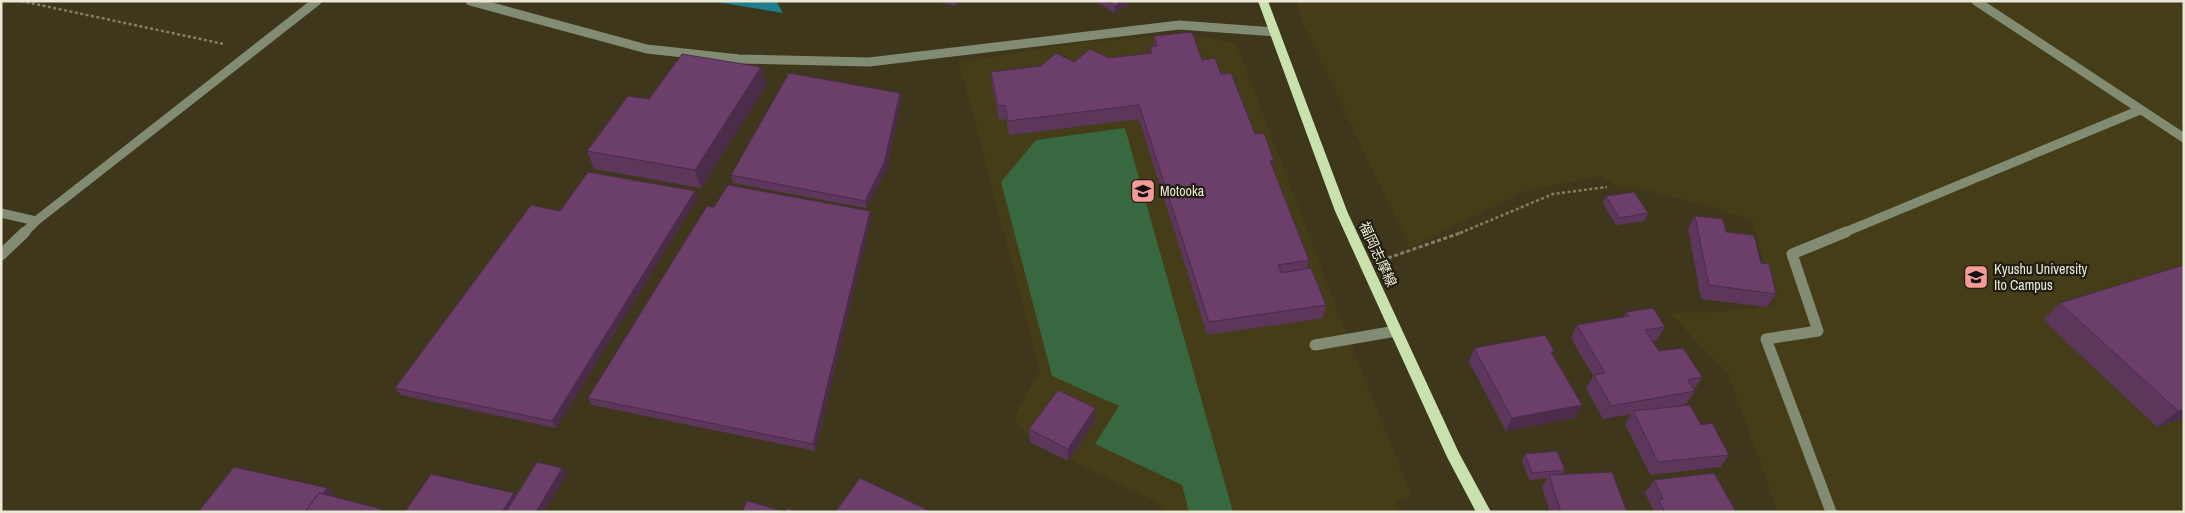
<svg xmlns="http://www.w3.org/2000/svg" width="2185" height="513" font-family="'Archivo Narrow','Noto Sans JP',sans-serif">
	<style>
		.built { fill: #453c18 }
		.green { fill: #376840 }
		.water { fill: #1f7d8f }
		.lines { fill: none; stroke-linecap: round; stroke-linejoin: round }
		.path-far1 { stroke: #847e67; stroke-width: 2.5; stroke-dasharray: 3 2.5; stroke-linecap: butt }
		.path { stroke: #847e67; stroke-width: 3; stroke-dasharray: 4 2.5; stroke-linecap: butt }
		.lane-far1 { stroke: #818c73; stroke-width: 9 }
		.lane { stroke: #818c73; stroke-width: 11 }
		.street-far1 { stroke: #818c73; stroke-width: 9 }
		.street { stroke: #818c73; stroke-width: 11 }
		.primary { fill: #c9e1ad; fill-rule: evenodd }
		.wall { fill: #5c365b }
		.shaded-wall { fill: #4b2c4a }
		.building { fill: #6b3f6a; stroke: #4b2c4a }
		.labels { text-anchor: middle; stroke-width: 4.5; stroke-linejoin: round; paint-order: stroke }
		.poi-label { font-size: 14px; fill: #ece8d8; stroke: #221f12; text-anchor: start }
		.street-label { font-size: 14px; fill: #ece8d8; stroke: #221f12 }
	</style>
	<rect width="100%" height="100%" fill="#3e371b"/>
	<path class="built" d="M1296,1H2184V512H1778L1729,376L1670,313L1713,312L1776,306L1752,221L1694,201L1692,203L1638,187L1621,188L1602,176L1528,190L1410,248L1302,22Z
		M1180,34L1236,43L1341,320L1412,496L1395,502L1398,512H1163L1159,503L1031,441L1014,418L1040,370L959,62L1077,43Z"/>
	<path class="green" d="M1125,128L1233,512H1189L1182,485L1095,444L1119,406L1052,376L1001,182L1036,140Z"/>
	<path class="water" d="M711,1H776L783,13Z"/>
	<g class="lines">
		<path class="path-far1" d="M21,1L224,44
			M1460,233L1553,194L1607,187"/>
		<path class="path" d="M1388,258L1463,232"/>
		<path class="lane-far1" d="M1976,1L2184,138
			M1843,233L2140,110"/>
		<path class="lane" d="M1315,345L1396,331
			M1831,512L1766,339L1818,331L1792,254L1846,232"/>
		<path class="street-far1" d="M470,1L647,49L739,59L869,62L1179,25L1275,32
			M1,213L36,221
			M24,233L36,221L317,1"/>
		<path class="street" d="M1,255L25,232"/>
		<path class="primary" d="M1258,1H1268L1347,211L1459,453L1491,512H1476L1447,457L1335,211Z"/>
	</g>
	<path class="wall" d="M933,1H958L955,6Z
		M1094,1H1132L1115,13Z
		M1154,36L1202,60L1221,74L1255,134L1274,161L1273,169L1309,260L1307,269L1326,305L1323,318L1207,335L1139,119L1009,135L1006,119L999,120L992,86L991,72L1150,53V47L1154,46Z
		M761,67L766,85L701,188L594,169L587,151L649,99Z
		M900,93L901,101L886,171L866,208L733,183L731,175Z
		M1606,196L1648,213L1645,221L1616,225L1603,203Z
		M697,199L556,428L401,395L395,388Z
		M714,207L870,211L871,218L815,451L592,405L588,398Z
		M1695,216L1726,232L1761,263L1776,294L1767,307L1701,299L1688,229Z
		M2184,265V418L2157,427L2043,320L2060,303Z
		M1626,312L1665,327L1657,340L1652,341L1659,351L1702,377L1694,390L1695,391L1686,404L1674,407L1701,425L1729,455L1720,467L1650,475L1625,424L1631,414L1603,419L1586,388L1593,376L1571,338L1577,325L1624,317Z
		M1474,348L1553,354L1575,418L1506,431L1469,362Z
		M1095,408V421L1068,461L1030,442L1029,429Z
		M1525,454L1565,470L1562,475L1627,512H1550L1542,488L1547,478L1529,480L1522,461Z
		M1654,480L1736,512H1651L1653,509L1645,493Z"/>
	<path class="shaded-wall" d="M1122,1H1132L1115,13V6Z
		M761,67L766,85L701,188L695,170Z
		M900,93L901,101L886,171L866,208L865,201Z
		M1270,161H1274L1272,175Z
		M695,191L697,199L556,428L552,421Z
		M870,211L871,218L815,451L813,444Z
		M1582,405L1575,418L1506,431L1512,418Z
		M1095,408V421L1068,461V449Z
		M2184,409V418L2157,427L2178,411Z
		M562,468L567,474L544,512H536Z
		M327,488L334,494L321,512H310Z
		M514,493L519,500L511,512H502Z"/>
	<path class="building" d="M1108,1H1122L1115,6Z
		M1192,32L1202,60L1215,58L1221,74L1231,73L1255,134L1264,133L1274,161H1270L1309,260L1278,265L1281,273L1311,268L1326,305L1209,322L1139,105L1008,121L1005,105L998,106L991,72L1041,66L1056,53L1074,62L1090,49L1109,58L1152,53L1150,47L1157,46L1154,36Z
		M682,54L761,67L695,170L587,151L628,96L649,99Z
		M789,73L900,93L884,163L865,201L731,175Z
		M588,172L695,191L552,421L395,388L531,205L560,211Z
		M728,185L870,211L813,444L588,398L707,206L714,207Z
		M1634,192L1648,213L1620,218L1606,196Z
		M1695,216L1723,219L1726,232L1754,235L1761,263L1769,264L1776,294L1709,285Z
		M2184,265V409L2178,411L2060,303Z
		M1653,308L1665,327L1645,330L1659,351L1683,348L1702,377L1688,380L1695,391L1611,406L1594,375L1605,373L1577,325L1629,316L1626,312Z
		M1545,335L1554,351L1551,352L1582,405L1512,418L1474,348Z
		M1058,390L1095,408L1068,449L1029,429Z
		M1690,405L1701,425L1712,423L1729,455L1658,462L1633,411Z
		M1557,451L1565,470L1532,473L1525,454Z
		M537,462L562,468L536,512H506Z
		M234,467L327,488L323,494L319,493L305,512H198Z
		M1612,472L1627,512H1561L1549,475Z
		M1714,473L1736,512H1665L1659,500L1663,499L1654,480Z
		M431,474L514,493L502,512H405Z
		M860,478L932,512H838L836,511Z
		M319,493L381,509L379,512H305Z
		M747,501L779,510L778,512H742Z
		M787,508L800,512H785Z"/>
	<defs>
		<symbol id="school-square" viewBox="-11 -11 22 22"><rect x="-9" y="-9" width="18" height="18" rx="4" fill="#f59b97" stroke="#221f12"/><path d="M0-5L7-2L0 1L-7-2ZM-4 1L0 2.5L4 1V4Q0 6-4 4Z" fill="#111"/></symbol>
		<symbol id="university-square" viewBox="-11 -11 22 22"><rect x="-9" y="-9" width="18" height="18" rx="4" fill="#f59b97" stroke="#221f12"/><path d="M0-5L7-2L0 1L-7-2ZM-4 1L0 2.5L4 1V4Q0 6-4 4Z" fill="#111"/></symbol>
	</defs>
	<g fill-rule="evenodd">
		<use href="#school-square" x="1129" y="177" width="28" height="28"/>
		<use href="#university-square" x="1962" y="263" width="28" height="28"/>
	</g>
	<g class="labels">
		<g class="poi-label">
			<text x="1160" y="196">Motooka</text>
			<text x="1994" y="274">Kyushu University<tspan x="1994" dy="16">Ito Campus</tspan></text>
		</g>
		<g class="street-label">
			<text transform="translate(1378 254) rotate(65)" y="5">福岡志摩線</text>
		</g>
	</g>
	<rect width="2185" height="513" fill="none" stroke="#ece8d8" stroke-width="5"/>
</svg>
